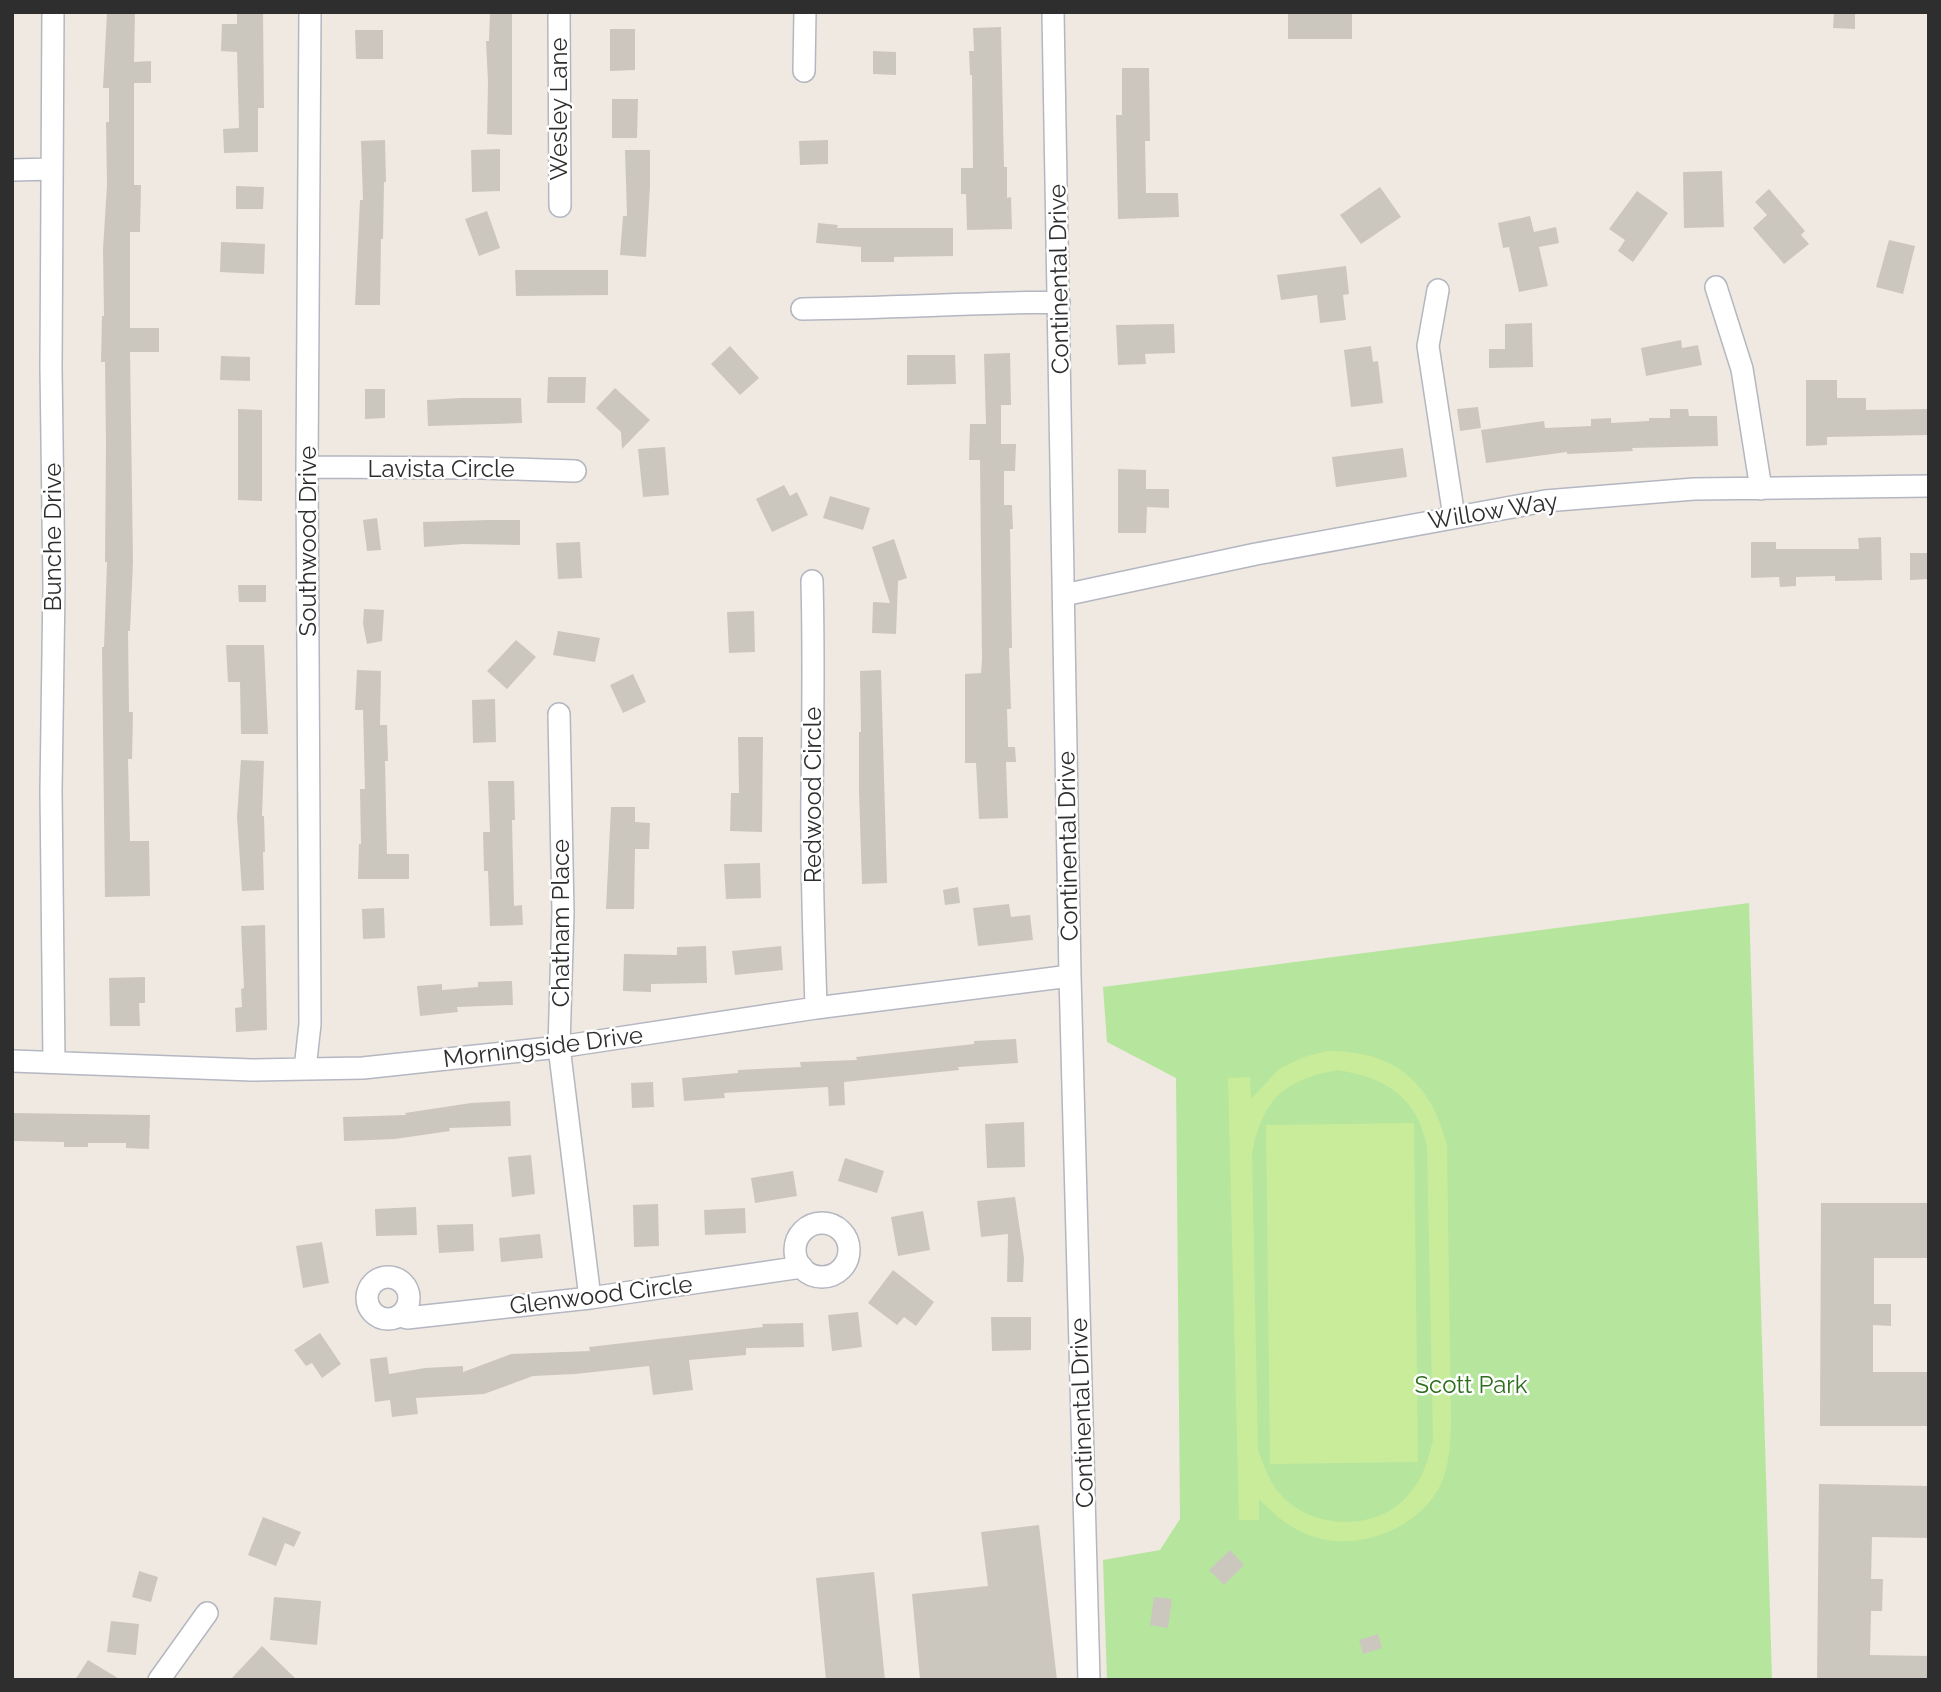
<svg xmlns="http://www.w3.org/2000/svg" width="1941" height="1692" font-family="Raleway,sans-serif">
	<style>
		.green { fill: #b6e59e }
		.pitch { fill: #c9ec9a; fill-rule: evenodd }
		.building { fill: #cbc7bf }
		.lines { fill: none; stroke-linecap: round; stroke-linejoin: round }
		.minor-casing { stroke: #b4b7c1; stroke-width: 24 }
		.minor { stroke: #fff; stroke-width: 21 }
		.labels { text-anchor: middle; stroke-width: 5; stroke-linejoin: round; paint-order: stroke }
		.street-label { font-size: 24px; fill: #2e2e2e; stroke: #fff }
		.park-label { font-size: 24px; fill: #2c6e1b; stroke: #fff }
	</style>
	<rect width="100%" height="100%" fill="#efe9e1"/>
	<path class="green" d="M1749,903L1772,1680H1107L1103,1560L1160,1550L1180,1519L1176,1078L1107,1042L1103,987Z"/>
	<path class="pitch" d="M1327,1051C1395,1051 1430,1081 1447,1145L1451,1425C1450,1448 1449,1473 1436,1493C1410,1533 1351,1553 1306,1534C1287,1526 1273,1513 1259,1499V1520H1239L1228,1078L1250,1077L1251,1099L1279,1069L1304,1057ZM1338,1070C1386,1078 1418,1097 1427,1148L1433,1440C1428,1460 1423,1478 1409,1494C1380,1530 1320,1530 1287,1501C1271,1488 1265,1468 1258,1450L1252,1153C1263,1098 1284,1080 1338,1070Z
		M1414,1123L1418,1462L1270,1464L1266,1125Z"/>
	<path class="building" d="M107,12H135L134,62L151,61V83H134V185H141L140,232H130V328H159V352H130L133,562L130,631H128L129,712H133L132,759H128L130,841H149L150,896L105,897L102,647H104L107,562H105L106,444L105,362H101L102,316H104L103,249L107,185L106,122H109V88H103Z
		M237,12H263L264,108H258V152L224,153L223,129L239,128L237,52L221,51L222,24H237Z
		M490,12H512V135L487,134L488,82L486,41H489Z
		M1288,12H1352V39H1288Z
		M1834,12H1855V29L1833,28Z
		M1001,27L1004,167H1007V198L1011,197L1012,229L967,230L966,194H961V168H973L972,75H970L969,51H974L973,28Z
		M610,29H635V70L610,71Z
		M355,30H383V59H356Z
		M873,51L896,52V75L873,74Z
		M1122,68H1149L1150,141H1145L1146,193H1178L1179,217L1118,219L1116,115H1122Z
		M612,99H638L637,138H612Z
		M385,140L386,182H384L383,239H381L380,305H355L360,200H363L361,141Z
		M828,140V164L800,165L799,141Z
		M500,149V191L472,192L471,150Z
		M625,150H650V186L646,257L620,255L623,216H627Z
		M1722,171L1724,227L1684,228L1683,172Z
		M236,186L264,187L263,209H236Z
		M1380,187L1401,217L1361,244L1340,215Z
		M1769,189L1805,231L1801,235L1809,244L1784,264L1753,228L1767,215L1755,202Z
		M1637,191L1668,213L1633,262L1618,251L1625,240L1609,229Z
		M487,211L500,248L479,256L465,219Z
		M1530,216L1534,232L1556,227L1559,243L1539,247L1548,286L1519,292L1509,247L1503,248L1498,223Z
		M818,223L838,225L837,228H953V256L894,257V262H861V247L816,243Z
		M1889,240L1915,246L1903,294L1876,287Z
		M221,242L265,244L264,274L220,272Z
		M1346,266L1349,294L1343,295L1346,320L1320,323L1317,295L1281,300L1277,275Z
		M515,270H608V295L516,296Z
		M1532,323L1533,367L1489,368V349H1505V324Z
		M1174,324L1175,353L1145,354L1146,364L1118,365L1116,325Z
		M1681,340L1682,348L1698,345L1702,365L1646,376L1641,348Z
		M730,346L759,378L740,395L711,364Z
		M1371,346L1373,362L1378,361L1383,403L1351,407L1344,350Z
		M1010,353L1011,405H1001V444H1016L1015,471H1004V505H1012L1013,529H1010L1012,648H1009L1011,709H1007L1008,747H1015L1016,762H1006L1008,818L979,819L976,763H965V674L981,673L982,659L980,460H969L970,424H986L984,354Z
		M907,355H955L956,384L907,385Z
		M221,356L250,357V381L220,380Z
		M548,377H586L585,403H547Z
		M1806,380H1837V398H1866V410L1929,409V435L1827,437V445L1806,446Z
		M615,388L650,420L622,449L621,432L596,408Z
		M365,389H385V418L365,419Z
		M461,398H521L522,423L428,426L427,400Z
		M1478,407L1481,428L1460,431L1457,409Z
		M238,409L262,410V501L238,500Z
		M1670,409H1688L1689,416H1717L1718,446L1632,448L1633,451L1567,454V452L1486,463L1481,430L1544,421L1545,428L1591,426V419L1611,418V423L1649,421V418H1670Z
		M665,447L669,495L643,497L638,449Z
		M1403,448L1407,477L1336,487L1332,457Z
		M1118,469L1146,470V489H1169V508L1147,507L1146,533H1118Z
		M784,485L790,496L797,492L808,515L772,532L756,499Z
		M830,496L870,508L863,530L823,518Z
		M377,518L381,550L367,551L363,520Z
		M488,520H520V545L463,544L424,547L423,522Z
		M1881,537L1882,580L1835,581V576L1796,577V586L1780,587L1779,577L1751,578V542H1776V549H1859L1858,538Z
		M894,539L907,578L898,581L896,634L872,633L873,602L890,603L872,547Z
		M580,542L582,578L558,579L556,543Z
		M1910,553H1929V579L1910,580Z
		M238,585H266V602H239Z
		M364,609L384,610L382,641L367,644L363,624Z
		M754,611L755,652L729,653L727,612Z
		M558,631L600,638L595,662L553,655Z
		M516,640L536,657L507,689L487,671Z
		M226,645H264L268,734H241L240,682H228Z
		M357,670L381,671L380,725H387L388,761H385L387,854H409V879H358L359,844H361L360,789H365L363,710H355Z
		M881,670L887,883L862,884L859,791V732H861L860,671Z
		M633,674L646,702L623,713L610,685Z
		M495,699L496,742L473,743L472,700Z
		M738,737H763L762,832L730,831L731,793H739Z
		M241,760L264,761L262,816H264L265,852H263L264,890L242,891L237,817Z
		M488,781H514L515,820H512L514,906L522,905L523,925L490,926L488,871H484L483,832H490Z
		M611,807H635V822L650,823L649,849H635L634,909H606Z
		M760,863L761,898L726,899L724,864Z
		M958,887L960,903L945,905L943,890Z
		M1009,904L1011,917L1030,915L1033,940L978,946L973,908Z
		M384,908L385,938L363,939L362,909Z
		M265,925L267,1030L236,1032L235,1008L242,1007L241,989L244,988L241,926Z
		M706,946L707,983L651,984V992L623,991L624,954L677,955V947Z
		M781,946L783,970L735,975L732,951Z
		M145,977V1003H139L140,1026H110L109,978Z
		M512,981L513,1005L457,1007L458,1012L420,1016L417,986L442,984V990L478,987V982Z
		M1016,1039L1018,1063L958,1067L959,1070L844,1082L845,1105L829,1106L828,1087L724,1093L725,1098L684,1101L682,1078L738,1073V1070L801,1067L800,1062L857,1060L856,1057L974,1044V1041Z
		M653,1082L654,1107L632,1108L631,1083Z
		M510,1101L511,1126L449,1128L450,1131L395,1139L344,1141L343,1117L406,1115L405,1113L471,1103Z
		M12,1113L150,1115L149,1149L126,1148V1143H88V1147H64V1142L12,1141Z
		M1024,1122L1025,1167L987,1168L985,1124Z
		M531,1155L535,1194L512,1197L508,1157Z
		M845,1158L884,1171L877,1193L838,1181Z
		M793,1171L797,1196L755,1203L751,1178Z
		M1015,1197L1024,1258L1023,1282H1007L1008,1234L981,1237L977,1201Z
		M1821,1203H1929V1258H1874V1304H1891V1326L1873,1325V1372H1929V1426H1820Z
		M658,1204L659,1246L634,1247L633,1205Z
		M416,1207L417,1235L376,1236L375,1209Z
		M745,1208L746,1233L705,1235L704,1210Z
		M923,1211L930,1250L898,1256L891,1217Z
		M473,1224L474,1251L439,1253L437,1225Z
		M540,1234L543,1258L501,1262L499,1238Z
		M322,1242L329,1283L303,1288L296,1246Z
		M893,1270L934,1302L916,1326L904,1317L897,1325L868,1303Z
		M858,1312L862,1347L832,1351L828,1315Z
		M991,1317H1031V1350L992,1351Z
		M803,1323L804,1347L746,1348V1355L689,1360L693,1390L653,1395L649,1366L575,1374L533,1376L484,1394L416,1398L418,1414L392,1417L390,1400L375,1402L370,1359L387,1357L389,1374L425,1368L463,1366V1372L511,1354L590,1351L589,1347L763,1327L762,1324Z
		M320,1333L341,1364L322,1378L312,1363L306,1366L294,1350Z
		M1819,1484L1929,1486V1538L1872,1537L1871,1579H1883L1882,1611H1871L1870,1655L1929,1656V1680H1817Z
		M263,1517L301,1532L294,1547L285,1543L276,1566L248,1555Z
		M1039,1525L1057,1680H920L912,1594L988,1586L981,1532Z
		M1230,1550L1244,1565L1224,1585L1209,1570Z
		M139,1571L158,1577L151,1602L132,1597Z
		M874,1572L885,1680H826L816,1578Z
		M274,1597L321,1601L317,1645L270,1640Z
		M1154,1597L1172,1599L1168,1628L1150,1625Z
		M111,1621L139,1624L136,1655L107,1652Z
		M1378,1634L1382,1648L1363,1654L1359,1640Z
		M262,1646L297,1680H230Z
		M88,1660L121,1680H75Z"/>
	<g class="lines">
		<defs>
			<path id="minor" d="M53,12L51,368L54,586L51,791L54,1061
				M559,12L560,206
				M1053,12L1070,976L1089,1680
				M804,71L805,12
				M12,170L51,169
				M1716,287L1742,369L1761,489
				M1438,290L1428,346L1454,517
				M802,309C888,308 973,303 1059,302
				M307,467L482,468L575,471
				M812,581C814,653 813,724 812,795C811,866 814,937 816,1008
				M1064,595L1256,554L1545,501L1694,489L1929,486
				M559,714L563,912L559,1047L590,1298
				M12,1061L252,1070L363,1068L559,1047L816,1008L1070,976
				M305,1069L310,1024L307,467L310,12
				M795 1250a27 27 0 1 1 54 0a27 27 0 1 1-54 0Z
				M367 1298a21 21 0 1 1 42 0a21 21 0 1 1-42 0Z
				M400,1316L407,1318L590,1298L802,1267
				M159,1680L207,1613"/>
		</defs>
		<use href="#minor" class="minor-casing"/>
		<use href="#minor" class="minor"/>
	</g>
	<g class="labels">
		<g class="street-label">
			<text transform="translate(559 109) rotate(-90)" y="8">Wesley Lane</text>
			<text transform="translate(1059 279) rotate(-91)" y="8">Continental Drive</text>
			<text x="441" y="477">Lavista Circle</text>
			<text transform="translate(1493 511) rotate(-9)" y="8">Willow Way</text>
			<text transform="translate(53 537) rotate(-90)" y="8">Bunche Drive</text>
			<text transform="translate(308 541) rotate(-90)" y="8">Southwood Drive</text>
			<text transform="translate(813 795) rotate(-90)" y="8">Redwood Circle</text>
			<text transform="translate(1068 846) rotate(-91)" y="8">Continental Drive</text>
			<text transform="translate(561 923) rotate(-90)" y="8">Chatham Place</text>
			<text transform="translate(543 1047) rotate(-7)" y="8">Morningside Drive</text>
			<text transform="translate(601 1295) rotate(-7)" y="8">Glenwood Circle</text>
			<text transform="translate(1082 1413) rotate(-92)" y="8">Continental Drive</text>
		</g>
		<g class="park-label">
			<text x="1471" y="1393">Scott Park</text>
		</g>
	</g>
	<rect width="1941" height="1692" fill="none" stroke="#2e2e2e" stroke-width="28"/>
</svg>
